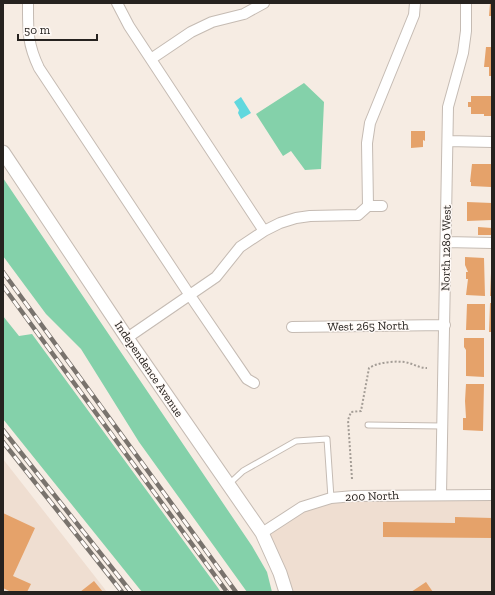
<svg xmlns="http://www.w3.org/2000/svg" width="495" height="595" font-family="'Zilla Slab',serif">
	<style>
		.built { fill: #efded1 }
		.green { fill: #84d1aa }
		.water { fill: #61d8de }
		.building { fill: #e5a26a }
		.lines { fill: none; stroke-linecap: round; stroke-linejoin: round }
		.service-casing { stroke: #c5bbb3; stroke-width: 7 }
		.minor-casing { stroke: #c5bbb3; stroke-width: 12 }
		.tertiary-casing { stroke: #c5bbb3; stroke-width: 15 }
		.path { stroke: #a49d96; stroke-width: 2; stroke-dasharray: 2 2; stroke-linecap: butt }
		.service { stroke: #fff; stroke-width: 5 }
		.minor { stroke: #fff; stroke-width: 10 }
		.tertiary { stroke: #fff; stroke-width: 13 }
		.rail-casing { stroke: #79736d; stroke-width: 4.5 }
		.rail { stroke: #fffaf7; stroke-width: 3; stroke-dasharray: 9; stroke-linecap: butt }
		.labels { text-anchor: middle; stroke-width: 3; stroke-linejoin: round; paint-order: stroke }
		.street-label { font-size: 12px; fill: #26221f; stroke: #fffaf7 }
	</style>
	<rect width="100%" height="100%" fill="#f6ece3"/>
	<path class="built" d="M3,459L93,574L107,592H3Z
		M492,495V592H287L262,533L273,525L331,498Z"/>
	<path class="green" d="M304,83L324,102L321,169L305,170L291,151L283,156L256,114Z
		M3,178L252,546L267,572L272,592H247L139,442L81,349L46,314L3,256Z
		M3,316L19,336L32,334L221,592H142L3,419Z"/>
	<path class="water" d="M241,97L251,113L241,119L238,113L239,110L234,102Z"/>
	<path class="building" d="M490,3H492V16H489Z
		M486,47H492V76H489V67H484Z
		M471,96H492V114H491V116H484V114H471V107H468V102H471Z
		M411,131H425V141L423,140V147L411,148Z
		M472,164H492L491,187L471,186V182H470Z
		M467,202L492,203V220L467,221Z
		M478,227L492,228V235H478Z
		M465,257L484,258L485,296L466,295L468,279H466V272H468L465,265Z
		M491,273H492V296H490Z
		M490,303H492V332H489Z
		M467,304H485V330H466Z
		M464,338H484V377L466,376V350L464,347Z
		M466,384H484L483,431L463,430V418H466L465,401Z
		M3,513L35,528L13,576L31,584L27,592H11L3,588Z
		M455,517L492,518V538L383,537V522L455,523Z
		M94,581L103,592H80Z
		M426,582L433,592H411Z"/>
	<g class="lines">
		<defs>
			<path id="service" d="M368,425L442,426
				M229,484L243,471L296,441L327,439L331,498"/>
			<path id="minor" d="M28,3C28,29 27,43 39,68L189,294L247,379L254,383
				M117,3L129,26L264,231
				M151,59L191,32L212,22L244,14L264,3
				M448,141L492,142
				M368,206H382
				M446,242L492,243
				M292,327L445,325
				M127,338L216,277L240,247L264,231L280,223L296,218L310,216L358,215L368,206L367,143L370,123L414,15L415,3
				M441,495L448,107L463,53L466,31V3
				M262,533L302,507L331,498L354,496L492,495"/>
			<path id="tertiary" d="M3,152L127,338L262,533L280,573L286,592"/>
		</defs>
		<use href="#service" class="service-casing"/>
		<use href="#minor" class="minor-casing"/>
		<use href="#tertiary" class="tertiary-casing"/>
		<path class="path" d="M352,479L348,420L351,412L361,411L369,368C378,362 399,360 409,363C415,365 420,368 427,368"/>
		<use href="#service" class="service"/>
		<use href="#minor" class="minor"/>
		<use href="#tertiary" class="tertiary"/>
		<defs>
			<path id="rail" d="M3,272L236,592
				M3,286L227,592
				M3,430L131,592
				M3,442L122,592"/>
		</defs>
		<use href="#rail" class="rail-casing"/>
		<use href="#rail" class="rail"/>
	</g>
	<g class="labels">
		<g class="street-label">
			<text transform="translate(446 248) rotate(-89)" y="4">North 1280 West</text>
			<text transform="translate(368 326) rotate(-1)" y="4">West 265 North</text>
			<text transform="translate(149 369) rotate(56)" y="4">Independence Avenue</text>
			<text transform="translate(372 496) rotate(-2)" y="4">200 North</text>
		</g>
	</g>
	<rect width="495" height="595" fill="none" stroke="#26221f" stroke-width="8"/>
	<path d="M18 34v6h79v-6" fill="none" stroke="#26221f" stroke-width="2"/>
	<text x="24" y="34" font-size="12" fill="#26221f" stroke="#fffaf7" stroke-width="3" paint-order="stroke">50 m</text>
</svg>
